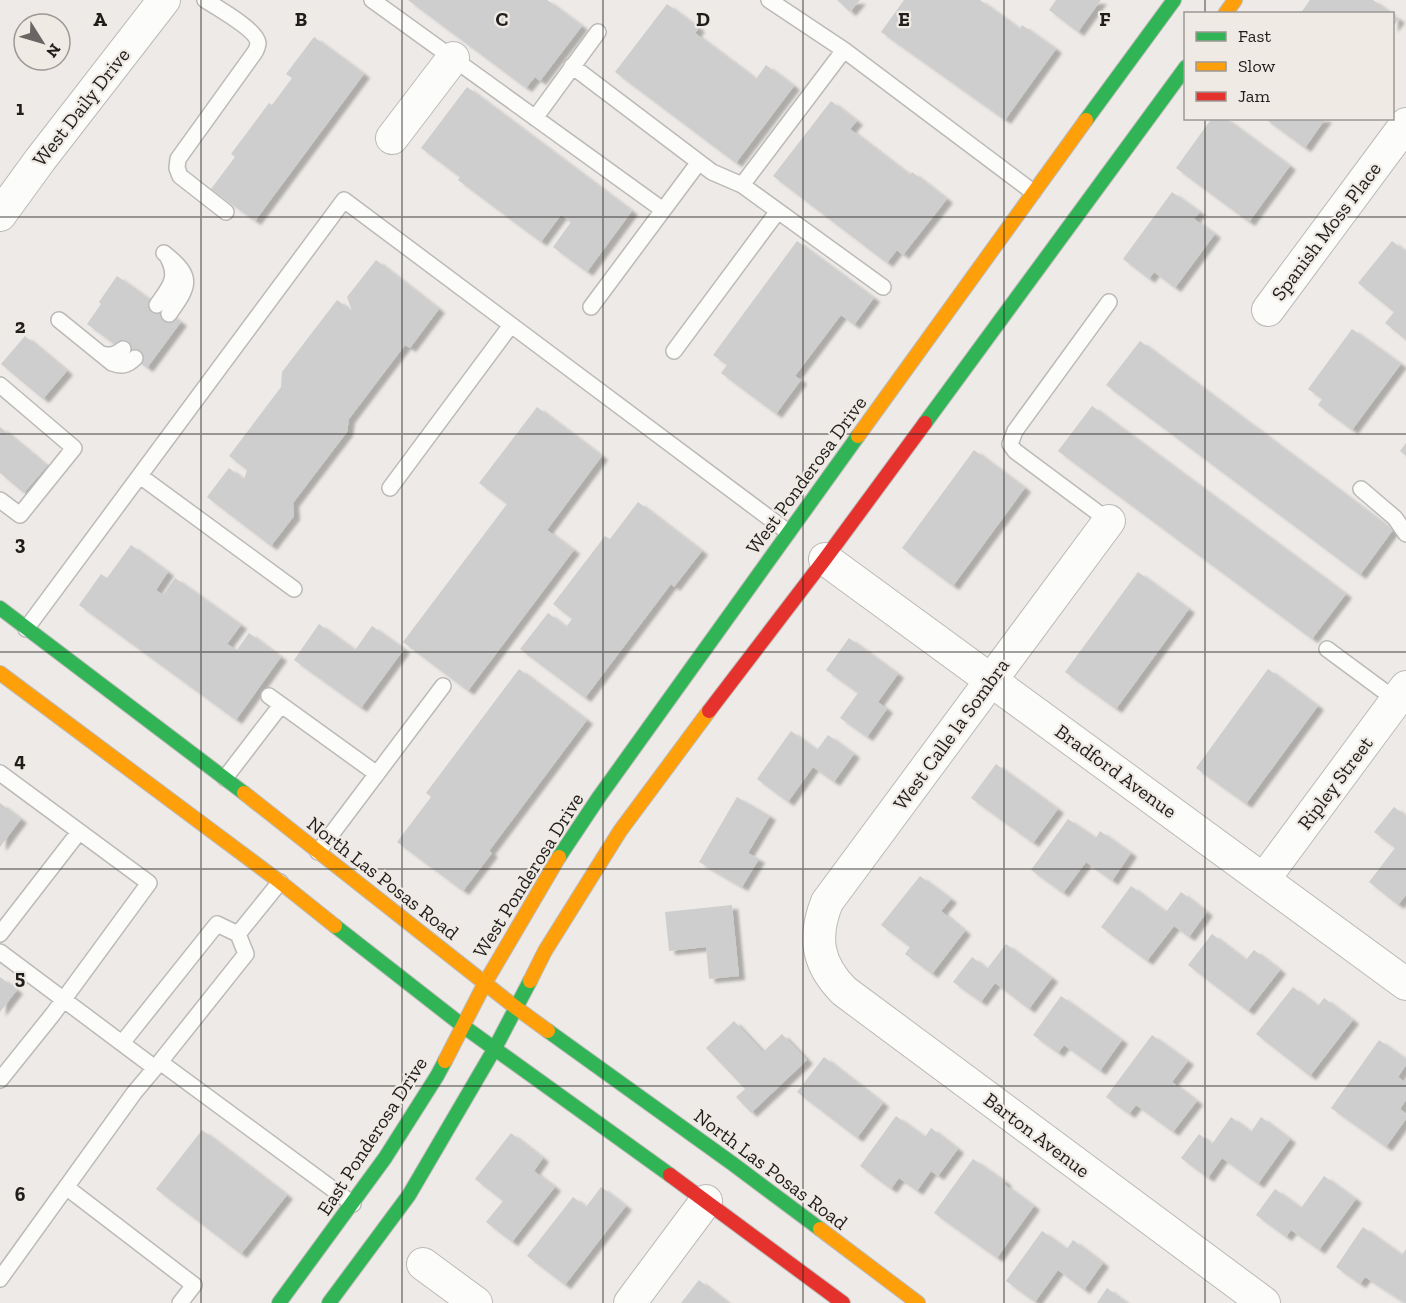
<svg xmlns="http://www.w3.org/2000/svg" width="1406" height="1303" font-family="'Zilla Slab',serif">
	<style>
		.building { fill: #cecece; filter: url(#shadow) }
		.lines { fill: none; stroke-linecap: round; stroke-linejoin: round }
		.lane-casing { stroke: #bcbab8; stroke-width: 18 }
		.street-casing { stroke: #bcbab8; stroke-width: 34 }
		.fast-casing { stroke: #bcbab8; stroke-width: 16 }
		.slow-casing { stroke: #bcbab8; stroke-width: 16 }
		.jam-casing { stroke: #bcbab8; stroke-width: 16 }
		.lane { stroke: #fcfcfb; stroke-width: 15 }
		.street { stroke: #fcfcfb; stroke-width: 32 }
		.fast { stroke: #30b455; stroke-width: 14 }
		.slow { stroke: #ff9f0a; stroke-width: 14 }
		.jam { stroke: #e5322d; stroke-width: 14 }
		.grid { fill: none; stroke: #201e1c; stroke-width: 1.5; stroke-opacity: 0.55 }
		.labels { text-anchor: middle; stroke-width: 4.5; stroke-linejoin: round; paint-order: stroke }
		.street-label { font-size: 20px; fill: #201e1c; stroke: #f0eae4 }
		.grid-label { font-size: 20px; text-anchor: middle; font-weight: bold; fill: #201e1c; stroke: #f0eae4; stroke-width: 4.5; stroke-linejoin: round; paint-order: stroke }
	</style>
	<defs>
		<filter id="shadow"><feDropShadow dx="6" dy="4" stdDeviation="1.5" flood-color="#0004"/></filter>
	</defs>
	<rect width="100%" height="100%" fill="#edeae7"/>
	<path class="building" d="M408,0H547L582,26L540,81L535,77L526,88Z
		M837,0H860L850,12Z
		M904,0H980L1020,29L1022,25L1056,49L1005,120L881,32Z
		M1056,0H1101L1078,32L1049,10Z
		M1310,0H1373L1392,14H1300Z
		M667,4L699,28L695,33L756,79L766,65L794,86L736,163L615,72Z
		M1392,14L1399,19L1392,28Z
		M314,37L364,74L255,221L211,189L235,157L231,154L269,103L272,105L292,78L286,74Z
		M467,87L632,211L587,272L553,247L571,222L561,215L541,242L458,180L460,177L421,148Z
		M831,101L857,121L850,129L910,175L912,172L947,199L903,255L897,250L887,263L773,176Z
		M1212,118H1225L1290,166L1249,222L1176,168Z
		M1264,118H1326L1305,148Z
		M1172,192L1200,212L1194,219L1215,234L1175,288L1154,272L1149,279L1123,259Z
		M797,241L874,298L854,325L841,315L795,376L801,380L776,414L721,373L727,365L713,355Z
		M1392,241L1406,252V340L1385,323L1394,312L1358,283Z
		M376,260L439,309L410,348L405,345L349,419L347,432L293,503L294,516L271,546L207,497L229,468L244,480L247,470L229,456L281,387L282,372L337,300L352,311L347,297Z
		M117,276L181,322L147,368L114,342L113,343L87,324L101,304L99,302Z
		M1352,329L1401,364L1352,430L1318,405L1322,399L1308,389Z
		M25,336L67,371L43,399L1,364Z
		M1140,341L1393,530L1360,575L1106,385Z
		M1092,406L1346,594L1312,639L1058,451Z
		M537,407L602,456L547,530L574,550L468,691L403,642L507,504L479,483Z
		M0,427L47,466L24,493L0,473Z
		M1406,443V456L1400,451Z
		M974,450L1025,488L953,586L902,548Z
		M638,502L702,551L674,587L671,584L585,698L520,649L548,613L566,627L572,619L553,604L605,536L610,539Z
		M131,545L168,572L156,590L163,595L175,578L241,625L227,644L237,650L249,633L281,657L236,720L79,605L101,574L107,578Z
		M1138,572L1189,609L1116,709L1065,672Z
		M319,624L355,650L372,626L404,649L361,708L294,660Z
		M849,638L898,674L878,702L887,709L867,737L840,718L858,693L826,670Z
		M519,669L587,720L489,851L492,853L463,891L397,842L431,797L426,793Z
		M1268,669L1318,706L1246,804L1196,768Z
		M791,731L817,750L828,735L854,754L834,782L813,767L788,802L757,779Z
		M996,764L1058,809L1033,843L971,798Z
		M737,797L770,816L748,853L759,859L742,887L699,862Z
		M0,803L21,819L0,847Z
		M1394,807L1406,816V895L1398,905L1369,882L1395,848L1374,832Z
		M1068,819L1096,838L1100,831L1131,853L1112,881L1086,862L1063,893L1031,870Z
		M920,876L951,899L941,911L965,931L932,974L905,954L910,947L881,925Z
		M1131,886L1166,912L1181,892L1207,912L1189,937L1174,926L1147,961L1101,927Z
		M732,905L739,976L709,979L706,947L669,951L665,912Z
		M1212,934L1246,960L1254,950L1280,970L1248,1011L1188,965Z
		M1006,944L1052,978L1029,1009L995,983L981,1002L953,982L972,957L987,969Z
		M0,977L17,990L0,1012Z
		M1293,987L1318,1006L1324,998L1353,1020L1310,1076L1256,1034Z
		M1061,996L1122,1040L1100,1071L1064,1045L1058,1053L1033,1035Z
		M734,1021L763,1052L782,1034L807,1060L751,1113L736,1097L745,1089L706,1048Z
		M1152,1035L1188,1061L1172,1082L1197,1101L1173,1132L1136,1105L1129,1114L1106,1097Z
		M1379,1040L1406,1059V1065L1398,1077L1406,1083V1100L1400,1109L1406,1114V1119L1386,1147L1331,1108Z
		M824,1057L883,1103L857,1138L797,1092Z
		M896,1116L925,1137L931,1128L958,1149L938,1176L931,1171L917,1191L899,1178L891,1189L860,1166Z
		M1231,1117L1251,1132L1261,1117L1290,1139L1258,1184L1222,1158L1208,1178L1181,1158L1199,1134L1212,1144Z
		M202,1130L287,1195L241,1254L156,1189Z
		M511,1133L543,1158L534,1171L555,1187L512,1242L486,1222L503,1201L475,1179Z
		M973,1159L1006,1182L1004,1184L1034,1206L997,1258L934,1213Z
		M1324,1176L1356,1199L1319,1250L1291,1230L1286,1237L1256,1215L1275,1189L1301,1208Z
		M601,1187L626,1206L565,1285L527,1256L573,1197L586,1207Z
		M1363,1227L1402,1255L1406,1249V1301L1405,1303L1365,1277L1360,1284L1336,1267Z
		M1042,1231L1067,1249L1073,1240L1103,1263L1084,1290L1058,1270L1035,1302L1006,1281Z
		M699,1280L728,1303H681Z
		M1107,1288L1127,1303H1097Z"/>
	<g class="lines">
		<defs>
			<path id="lane" d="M205,0C216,7 257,30 258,43C258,45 256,51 255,52L178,159L177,168L180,176L226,212
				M372,0L663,210
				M769,0L844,50L1033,192
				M844,50L742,185L883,287
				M572,66L712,172L742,185
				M535,118L598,32
				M164,253C194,277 190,285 169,314
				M1109,302L1015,431L1010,444L1015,451L1109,521
				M157,305C169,288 179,278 168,258
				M591,307L699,162
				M59,320L112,363C122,367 128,365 135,358
				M674,351L778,211
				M101,354C110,356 116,355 123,349
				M0,385L74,448L20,515L0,500
				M140,476L294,589
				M390,488L511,325
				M1361,489L1395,518L1406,534
				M26,629L344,200L788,532
				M1327,649L1396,700
				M269,696L377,774
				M0,773L149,883L53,1014L0,1080
				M225,778L281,705
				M318,852L443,686
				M0,934L79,832
				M0,952L155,1068
				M122,1043L217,924L238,934
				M160,1062L353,1204
				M66,1187L194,1285L180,1303
				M0,1279L134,1093L160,1062L246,954L238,934L280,882"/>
			<path id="street" d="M392,138L453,58
				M0,215L40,160L164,0
				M1268,310L1406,124
				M1109,521L827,902C813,937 817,964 844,991L1264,1303
				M825,559L1406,984
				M1264,879L1406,687
				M423,1264L476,1303
				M630,1303L706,1201"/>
			<path id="fast" d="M1086,120L1174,0
				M925,423L1186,67
				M0,608L244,793
				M559,857L599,797L858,436
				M335,926L463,1026L670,1175
				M548,1031L733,1164L820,1229
				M279,1303L385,1158L437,1076L445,1061
				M329,1303L409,1195L495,1048L530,981"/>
			<path id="slow" d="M1225,14L1235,0
				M858,436L1086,120
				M0,673L280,882L335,926
				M244,793L515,1007L548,1031
				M530,981L545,951L620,831L709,711
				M445,1061L485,983L559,857
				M820,1229L918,1303"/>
			<path id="jam" d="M709,711L825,559L925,423
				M670,1175L843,1303"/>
		</defs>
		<use href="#lane" class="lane-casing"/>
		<use href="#street" class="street-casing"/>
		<use href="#fast" class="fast-casing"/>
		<use href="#slow" class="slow-casing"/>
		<use href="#jam" class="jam-casing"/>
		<use href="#lane" class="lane"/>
		<use href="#street" class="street"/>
		<use href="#fast" class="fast"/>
		<use href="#slow" class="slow"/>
		<use href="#jam" class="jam"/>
	</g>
	<path class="grid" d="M201,0V1303M402,0V1303M603,0V1303M803,0V1303M1004,0V1303M1205,0V14M1205,118V1303M0,217H1406M0,434H1406M0,652H1406M0,869H1406M0,1086H1406"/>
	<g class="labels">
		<g class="street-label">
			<text transform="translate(81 107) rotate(-52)" y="7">West Daily Drive</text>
			<text transform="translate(1326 231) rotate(-53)" y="7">Spanish Moss Place</text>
			<text transform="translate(806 475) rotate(-54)" y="7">West Ponderosa Drive</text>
			<text transform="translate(951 734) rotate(-54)" y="7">West Calle la Sombra</text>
			<text transform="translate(1116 771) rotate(36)" y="7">Bradford Avenue</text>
			<text transform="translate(1335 783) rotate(-53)" y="7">Ripley Street</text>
			<text transform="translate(528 875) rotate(-58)" y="7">West Ponderosa Drive</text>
			<text transform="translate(383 878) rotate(38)" y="7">North Las Posas Road</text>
			<text transform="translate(1037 1135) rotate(37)" y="7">Barton Avenue</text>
			<text transform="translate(372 1136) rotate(-57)" y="7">East Ponderosa Drive</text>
			<text transform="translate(771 1169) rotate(37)" y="7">North Las Posas Road</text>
		</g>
	</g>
	<g class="grid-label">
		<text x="100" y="26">A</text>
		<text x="301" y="26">B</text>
		<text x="502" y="26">C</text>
		<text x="703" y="26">D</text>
		<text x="904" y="26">E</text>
		<text x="1105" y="26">F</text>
		<text x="20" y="115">1</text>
		<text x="20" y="333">2</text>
		<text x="20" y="550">3</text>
		<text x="20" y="767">4</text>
		<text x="20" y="984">5</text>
		<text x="20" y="1201">6</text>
	</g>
	<rect x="1184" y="12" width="210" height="108" fill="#f0eae4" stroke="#9d9894" stroke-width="1.5"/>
	<rect x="1196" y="32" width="30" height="9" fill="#30b455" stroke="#9d9894" stroke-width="1.5"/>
	<text x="1238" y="42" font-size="18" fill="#201e1c">Fast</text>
	<rect x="1196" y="62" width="30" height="9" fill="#ff9f0a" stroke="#9d9894" stroke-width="1.5"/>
	<text x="1238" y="72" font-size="18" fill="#201e1c">Slow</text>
	<rect x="1196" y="92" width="30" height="9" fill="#e5322d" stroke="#9d9894" stroke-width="1.5"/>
	<text x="1238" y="102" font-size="18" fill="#201e1c">Jam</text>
	<g transform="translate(42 42) rotate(127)"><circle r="28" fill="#f0eae4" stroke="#9d9894" stroke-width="1.5"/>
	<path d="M0-4.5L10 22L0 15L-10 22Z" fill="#686563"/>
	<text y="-9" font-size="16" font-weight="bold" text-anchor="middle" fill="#201e1c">N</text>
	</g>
</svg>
